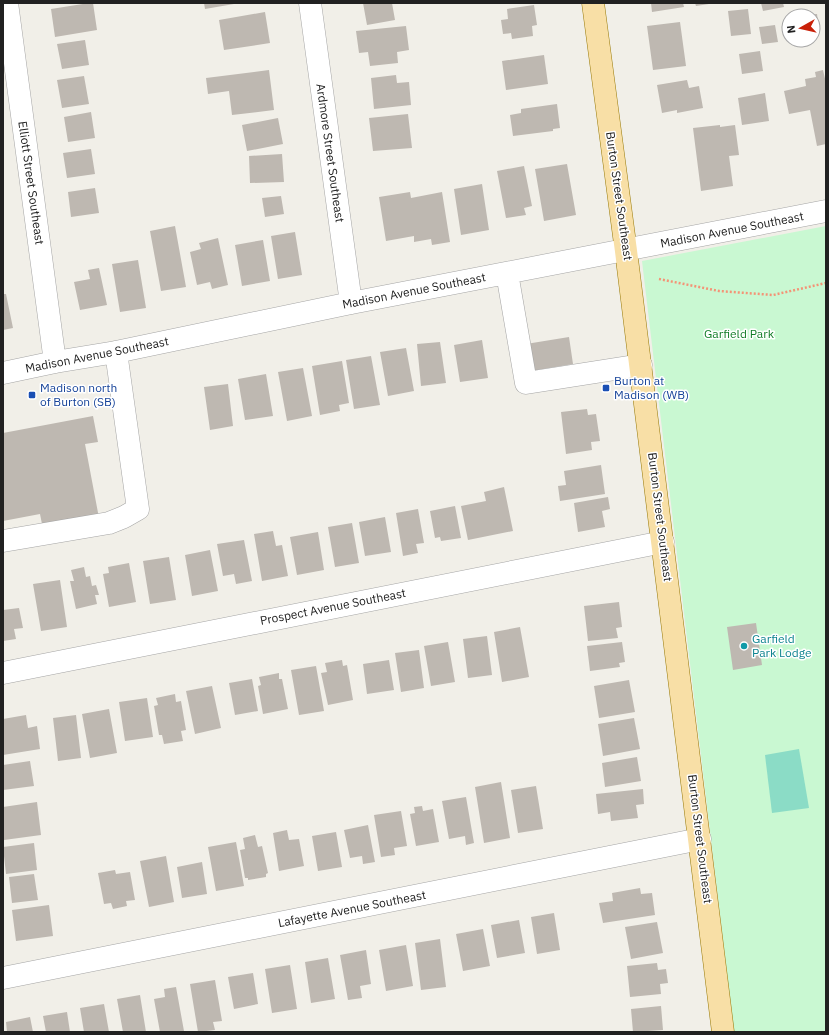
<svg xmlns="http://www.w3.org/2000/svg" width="829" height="1035" font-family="'IBM Plex Sans',sans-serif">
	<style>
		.park { fill: #c9f8d2 }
		.pitch { fill: #8bdcc6 }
		.building { fill: #beb8b1 }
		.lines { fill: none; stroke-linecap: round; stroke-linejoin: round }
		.minor-casing { stroke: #a5a5a5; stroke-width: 23 }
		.major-casing { stroke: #977907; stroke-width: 23 }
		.path { stroke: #f49376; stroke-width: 2.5; stroke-dasharray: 2 2; stroke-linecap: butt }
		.minor { stroke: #fff; stroke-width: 22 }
		.major { stroke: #f8dfa6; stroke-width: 22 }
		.transit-dot { fill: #1a4fb4; stroke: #fff; stroke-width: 1.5 }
		.culture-dot { fill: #0f9aa8; stroke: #fff; stroke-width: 1.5 }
		.labels { text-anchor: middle; stroke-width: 3; stroke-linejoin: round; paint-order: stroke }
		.street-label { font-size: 12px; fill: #212121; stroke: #fff }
		.park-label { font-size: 12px; fill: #117d27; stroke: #fff }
		.transit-label { font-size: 12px; fill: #164399; stroke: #fff; text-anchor: start }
		.culture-label { font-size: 12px; fill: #0d838f; stroke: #fff; text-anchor: start }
	</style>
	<rect width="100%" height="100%" fill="#f1efe8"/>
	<path class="park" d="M826,226V1032H734L642,261Z"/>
	<path class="pitch" d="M799,749L809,808L772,813L765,755Z"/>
	<path class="building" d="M89,3H93L97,30L55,37L51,9Z
		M204,3H234V4L205,9Z
		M363,3H392L395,20L367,25Z
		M651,3H683L684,7L652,12Z
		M695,3H709V4L696,6Z
		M761,3H783L784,7L763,11Z
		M534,5L537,25L532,26L533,36L512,39L511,33L503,34L501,20L508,19L507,9Z
		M748,9L751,34L731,36L728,11Z
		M265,12L270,43L224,50L219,20Z
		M817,14L819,29H813V16L805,15Z
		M680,22L686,66L653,70L647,26Z
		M775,25L778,42L762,44L759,27Z
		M406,26L409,50L397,52L398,63L370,66L368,52L359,53L356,31Z
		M85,40L89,65L62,69L57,44Z
		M760,51L763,71L742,74L739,54Z
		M544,55L548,84L506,90L502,61Z
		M269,70L274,110L232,115L229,91L208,94L206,78Z
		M823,70L826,83V144L817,146L810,110L789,114L784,91L806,86L805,79L816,77L815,72Z
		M396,75L397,83L409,82L411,105L374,109L371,78Z
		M84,76L89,104L62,108L57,80Z
		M687,80L689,88L699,86L703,108L677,113V110L662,113L657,85Z
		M765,93L769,121L742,125L738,98Z
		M557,104L560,128L553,129V131L513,136L510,115L521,113V109Z
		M91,112L95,138L68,142L64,117Z
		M408,114L412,148L373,151L369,118Z
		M278,118L283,144L247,151L242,125Z
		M720,125V127L735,125L739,155L729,156L733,186L701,191L693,128Z
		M91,149L95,174L67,178L63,153Z
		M282,154L284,182L250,183L249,156Z
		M567,164L576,215L544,221L535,169Z
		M524,166L532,206L524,208L526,215L506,218L497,171Z
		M482,184L489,230L461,235L454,189Z
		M95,188L99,213L71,217L68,192Z
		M410,192L411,198L442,192L450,242L432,245L431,239L414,242V236L386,241L379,197Z
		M281,196L284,214L265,217L262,198Z
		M175,226L186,287L161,291L150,231Z
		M295,232L302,275L278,279L271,236Z
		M218,238L228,285L212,289L210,282L197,285L190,252L201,249L199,243Z
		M263,240L270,281L242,286L235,245Z
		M138,260L146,308L120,312L112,264Z
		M99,268L107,305L80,310L74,282L90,279L88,270Z
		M3,294H6L13,328L3,330Z
		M569,337L573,364L531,371L526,344Z
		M482,340L488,378L460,382L454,345Z
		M440,342L446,383L421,386L417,344Z
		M406,348L414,391L388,396L380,352Z
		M371,356L380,405L354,409L346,360Z
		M342,361L349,403L339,405L340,411L320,415L312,366Z
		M303,368L312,416L287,421L278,372Z
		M266,374L273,416L245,420L238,379Z
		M228,384L233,426L210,430L204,387Z
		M587,409L588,415L596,414L600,441L591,442L592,450L566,454L561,412Z
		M93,416L98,442L85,444L99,518L43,529L40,514L3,521V433Z
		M601,465L605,494L560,501L558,486L566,485L564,471Z
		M504,487L513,531L468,540L461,506L486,501L484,492Z
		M608,497L610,509L602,511L605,527L578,532L574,503Z
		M455,506L461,538L441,541L440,537L435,538L430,511Z
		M418,509L424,543L416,544L418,553L403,556L396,513Z
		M385,517L391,552L365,556L359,522Z
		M352,523L359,563L335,567L328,527Z
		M273,531L276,546L282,545L288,576L262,581L254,534Z
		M318,532L324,570L297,575L290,537Z
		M244,540L252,581L236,584L234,574L223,576L217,544Z
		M210,550L218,591L192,596L185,555Z
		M169,557L176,600L150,604L143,561Z
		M129,563L136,602L109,607L103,574L109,573L108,567Z
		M84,567L86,577L90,576L92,586L96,585L99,595H95L97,604L76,609L70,581H74L71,570Z
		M60,580L67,627L41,631L33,584Z
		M619,602L622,627L616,628L618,638L588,641L584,606Z
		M19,608L23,628L14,629L16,639L3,641V610Z
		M756,623L762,665L733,670L727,627Z
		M520,627L529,677L502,682L494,632Z
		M487,636L492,675L468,678L463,639Z
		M448,642L455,682L431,686L424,646Z
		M622,642L625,662L619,663L620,667L590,671L587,646Z
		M419,650L424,688L401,692L395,653Z
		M342,660L343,666L347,665L353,700L328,705L321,673L327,672L325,663Z
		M389,660L394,690L367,694L363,664Z
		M316,666L324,711L299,715L291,670Z
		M279,673V679H282L288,709L263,714L258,686L261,685L259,677Z
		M252,679L258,711L235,715L229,683Z
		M629,680L635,712L599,718L594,686Z
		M212,686L221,728L195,734L186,691Z
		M175,694L176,702L181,701L186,730L181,731L183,741L164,744L162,735H159L154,706L158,705L156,698Z
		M147,698L153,737L125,741L119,702Z
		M109,709L117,753L90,758L82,714Z
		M26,715L28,728L37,726L40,749L3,755V719Z
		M76,715L81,758L58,761L53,718Z
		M634,718L640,749L603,756L598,724Z
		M637,757L641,781L605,787L602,763Z
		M30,761L34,786L3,790V765Z
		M501,782L510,838L484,843L475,787Z
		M536,786L543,829L518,833L511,790Z
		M643,789L644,804L636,805L638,818L611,821L610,812L598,814L596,794Z
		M466,797L474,843L466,845L465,836L449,839L442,801Z
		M37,802L41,835L4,840L3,807Z
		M422,806L423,811L433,809L439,842L416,846L410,814L415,813L414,807Z
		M401,811L407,846L394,848L395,855L381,857L374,815Z
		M368,825L375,862L363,864L362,856L350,858L344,830Z
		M287,830L289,840L299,839L304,866L279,871L273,833Z
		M336,832L342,867L318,871L312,836Z
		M255,835L258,847L262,846L268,873L266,874V877L248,880V878H245L240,850L245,849L243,838Z
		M236,842L244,886L216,891L208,847Z
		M34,843L37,870L6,874L3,847Z
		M166,856L174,902L149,907L140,861Z
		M202,862L207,894L182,898L177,867Z
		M115,870L116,874L130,872L135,900L126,901L127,906L113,909L111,903L104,904L98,873Z
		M34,874L38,900L12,903L9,877Z
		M640,888L641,894L652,893L655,915L603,923L599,903L613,901L612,893Z
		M49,905L53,936L16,941L12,910Z
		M554,913L560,950L537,954L531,917Z
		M519,920L525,953L497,958L491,925Z
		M657,922L663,953L631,959L625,927Z
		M483,929L490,966L463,971L456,934Z
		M440,939L446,987L421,990L415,943Z
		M406,945L413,986L386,991L379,950Z
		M366,950L371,984L360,986L362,998L348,1000L340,955Z
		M328,958L335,999L311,1003L305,962Z
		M657,963L658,970L666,969L668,983L660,984L661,994L630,997L627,966Z
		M290,965L297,1009L272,1013L265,969Z
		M253,973L258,1004L234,1009L228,977Z
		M215,980L222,1021L213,1022L215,1030L198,1032L190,984Z
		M176,987L184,1031L160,1032L154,999L165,997L164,989Z
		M140,995L146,1032H123L117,999Z
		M104,1004L109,1032H84L80,1008Z
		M661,1006L663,1030L633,1032L631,1009Z
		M67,1012L70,1032H46L43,1016Z
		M30,1017L33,1032H7L6,1022Z"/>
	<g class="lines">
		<defs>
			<path id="minor" d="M7,3L55,362
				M310,3L351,303
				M507,273L526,383L641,365
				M3,373L55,362L116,352L351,303L826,211
				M3,541L109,523L124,517L138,509L116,352
				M3,673L663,542
				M3,978L700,839"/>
			<path id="major" d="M593,3L626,251L723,1032"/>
		</defs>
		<use href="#minor" class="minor-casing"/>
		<use href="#major" class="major-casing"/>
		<path class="path" d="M659,279L719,291L773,295L826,283"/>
		<use href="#minor" class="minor"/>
		<use href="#major" class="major"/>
	</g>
	<g class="transit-dot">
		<rect x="602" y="384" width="8" height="8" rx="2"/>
		<rect x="28" y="391" width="8" height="8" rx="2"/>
	</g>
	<circle class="culture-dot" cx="744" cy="646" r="4"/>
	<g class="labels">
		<g class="street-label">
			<text transform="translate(330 153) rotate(82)" y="4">Ardmore Street Southeast</text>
			<text transform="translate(31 183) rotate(82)" y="4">Elliott Street Southeast</text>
			<text transform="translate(619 196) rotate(82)" y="4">Burton Street Southeast</text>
			<text transform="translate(732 230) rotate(-11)" y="4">Madison Avenue Southeast</text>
			<text transform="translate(414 291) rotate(-11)" y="4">Madison Avenue Southeast</text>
			<text transform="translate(97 355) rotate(-11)" y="4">Madison Avenue Southeast</text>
			<text transform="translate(660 517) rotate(83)" y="4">Burton Street Southeast</text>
			<text transform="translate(333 607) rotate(-11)" y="4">Prospect Avenue Southeast</text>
			<text transform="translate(700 839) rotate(83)" y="4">Burton Street Southeast</text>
			<text transform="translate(352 909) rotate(-11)" y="4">Lafayette Avenue Southeast</text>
		</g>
		<g class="park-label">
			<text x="739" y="338">Garfield Park</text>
		</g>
		<g class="transit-label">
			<text x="614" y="385">Burton at<tspan x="614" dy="14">Madison (WB)</tspan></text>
			<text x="40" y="392">Madison north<tspan x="40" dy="14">of Burton (SB)</tspan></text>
		</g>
		<g class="culture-label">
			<text x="752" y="643">Garfield<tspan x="752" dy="14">Park Lodge</tspan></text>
		</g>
	</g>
	<rect width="829" height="1035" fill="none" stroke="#212121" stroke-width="8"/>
	<g transform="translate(801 28) rotate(262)"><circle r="19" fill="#ffffff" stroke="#a6a6a6"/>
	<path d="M0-3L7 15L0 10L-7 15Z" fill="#c92109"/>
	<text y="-6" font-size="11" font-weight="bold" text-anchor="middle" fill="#212121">N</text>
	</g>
</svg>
